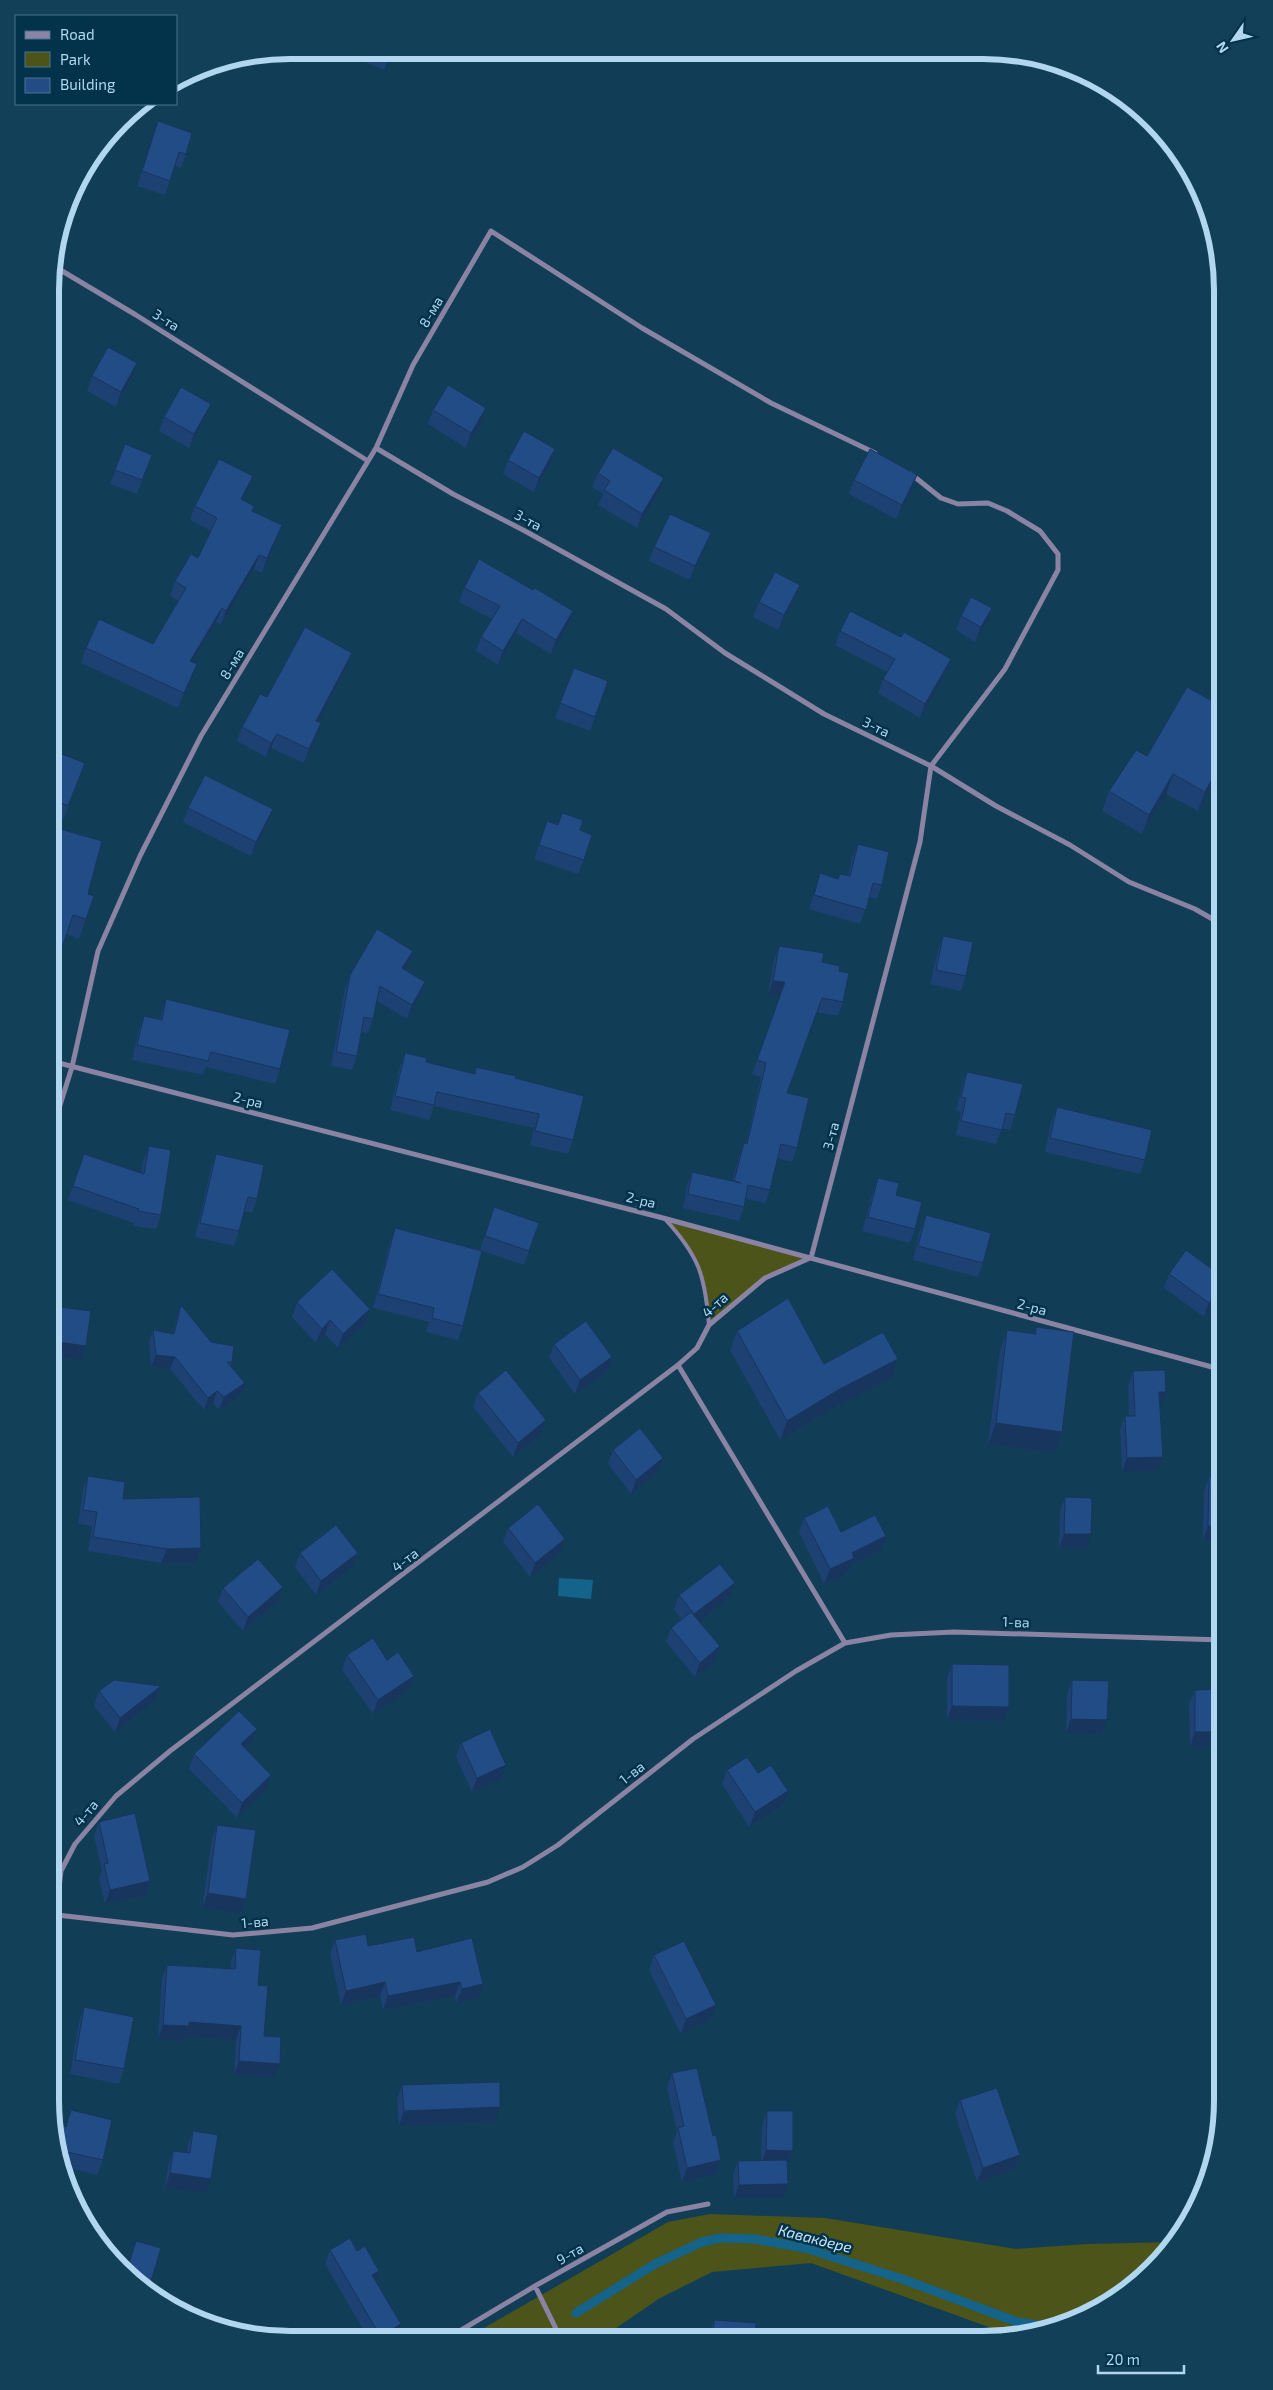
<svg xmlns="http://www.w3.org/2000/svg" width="1273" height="2390" font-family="'Exo 2',sans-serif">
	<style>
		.green { fill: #4c541a }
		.water { fill: #13638b }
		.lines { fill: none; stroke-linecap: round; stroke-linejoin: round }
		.stream { stroke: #13638b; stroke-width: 9 }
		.lane { stroke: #8b83a3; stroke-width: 4 }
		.street { stroke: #8b83a3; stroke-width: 5 }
		.wall { fill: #1d4172 }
		.shaded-wall { fill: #18355d }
		.building { fill: #224c85; stroke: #18355d }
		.labels { text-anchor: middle; stroke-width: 5; stroke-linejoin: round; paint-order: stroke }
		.street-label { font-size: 14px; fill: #b1d7f0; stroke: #03334b }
		.water-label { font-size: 15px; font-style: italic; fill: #cbe6f8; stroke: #03334b }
		.rim { fill: none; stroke: #b1d7f0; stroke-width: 6 }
	</style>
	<rect width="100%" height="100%" fill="#113e56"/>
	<path class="green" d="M663,1218L811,1258L765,1278L709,1325C701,1272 700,1258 663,1218Z
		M710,2214L825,2218L1016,2249L1086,2244L1176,2242L1117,2299L1060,2327L1006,2336L1000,2331L811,2263L712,2272L660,2298L600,2339H465L668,2222Z"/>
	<path class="water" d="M559,1578L593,1580L591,1599L558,1596Z"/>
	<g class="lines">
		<path class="stream" d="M576,2313L655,2264L702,2242L720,2238L754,2239L805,2248L905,2280L1017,2322L1056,2328
			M531,2339L534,2337"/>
		<path class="lane" d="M665,1219C699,1256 705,1275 709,1325"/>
		<path class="street" d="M52,265L136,315L368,461
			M376,448L453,494L525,531L666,609L725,653L824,714L931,766L920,842L811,1258
			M911,474L941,498L958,504L988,503L1007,511L1040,531L1058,554V570L1005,669L931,766L996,806L1070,845L1129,882L1195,909L1223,925
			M51,1061L663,1218L1223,1370
			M51,1134L72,1067L98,951L140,856L201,736L376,448L413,365L491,231L642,328L771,403L875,453
			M678,1365L845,1643
			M50,1912L57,1915L233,1935L312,1928L488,1882L523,1867L558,1845L693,1739L796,1671L845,1643L891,1635L954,1632L1223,1640
			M50,1967L61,1871L75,1844L116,1796L170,1751L678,1365L697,1348L709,1325L765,1278L810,1258
			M535,2286L561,2339
			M448,2338L535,2286L667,2212L708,2204"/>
	</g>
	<path class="wall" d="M319,50H333L331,55Z
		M336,50L392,51L384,70Z
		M158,121L186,154L181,168L175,166L165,195L137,186Z
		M92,376L132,377L116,407L87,391Z
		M211,404L205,418L189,448L159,431L164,417Z
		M433,410L481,423L466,448L428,424Z
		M125,444L152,455L137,494L110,484Z
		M555,449L550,464L534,492L503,474L508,460Z
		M598,473L659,492L637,528L598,505L603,494L592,487Z
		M854,480L912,489L896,519L849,494Z
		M247,491L243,500L254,506L252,511L282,525L277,539L262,573L254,569L221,625L216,622L193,662L197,664L192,678L178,708L81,663L86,648L153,644L179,601L170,596L175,581L198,558L211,531L190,520L195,506Z
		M654,547H705L690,580L649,561Z
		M464,588L533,590L573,611L568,626L551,654L516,633L498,665L476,651L481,637L492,619L459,602Z
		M794,599L778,630L753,617L759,602Z
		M961,616L987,622L975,642L956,630Z
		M840,631L946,673L920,718L878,693L883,679L887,672L835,645Z
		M347,667L318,722L321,723L316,738L304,763L271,748L266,757L237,741L242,727L267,697Z
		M574,668L608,681L590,731L555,718Z
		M51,750L80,778L63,820L51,815Z
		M1147,756L1223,765L1198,811L1166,794L1142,834L1102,811L1109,791Z
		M188,808L273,809L268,823L251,856L183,822Z
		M547,821L580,830L584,860L578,874L534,859Z
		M60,829L88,894L94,896L79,939L67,934L51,980V853Z
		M858,844L882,885L877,899L869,897L860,924L809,909L820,873L838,879L848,876L852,858Z
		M943,936L966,976L961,991L930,984L938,950Z
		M779,946L822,962L839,971L843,1002L838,1016L817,1012L787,1093L797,1148L792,1162L777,1158L770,1190L765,1203L746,1199L744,1207L739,1221L683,1208L687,1185L692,1172L732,1181L739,1157L744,1143H746L761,1077L752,1074L780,996L768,994L774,960Z
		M413,951L408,965L405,970L425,982L420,996L407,1019L377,1001L373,1019L368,1033L362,1032L357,1056L352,1070L331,1066L345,989L350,975Z
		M166,999L280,1069L275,1084L206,1067L203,1075L132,1060L139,1030L144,1016L160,1019Z
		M405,1053L426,1062L474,1074L476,1067L515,1078L573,1140L568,1154L530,1145L534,1128L434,1106L429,1120L390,1110L400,1067Z
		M967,1072L1015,1115L1010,1130L1002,1128L996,1144L956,1135L961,1112L956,1111L962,1086Z
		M1057,1107L1145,1160L1140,1174L1045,1152L1051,1122Z
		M149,1146L161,1215L156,1229L133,1226L134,1223L68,1200L84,1154L141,1173L143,1161Z
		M216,1154L257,1199L252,1213L244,1211L239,1231L234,1246L195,1237L211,1168Z
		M878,1178L896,1195L915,1229L910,1243L862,1231L873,1192Z
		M494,1207L539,1223L524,1265L482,1251L463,1326L458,1340L426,1332L429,1322L373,1308L390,1242L395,1228L480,1250Z
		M926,1215L983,1263L978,1277L913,1260L920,1230Z
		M1169,1274L1221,1294L1204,1317L1164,1288Z
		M297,1302L365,1323L338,1348L325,1334L316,1343L292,1317Z
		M181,1305L211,1342L232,1362L230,1366L245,1383L240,1396L219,1410L213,1403L204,1410L170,1369L151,1367L149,1342L153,1330L173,1334L177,1317Z
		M1036,1327L1062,1432L1054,1452L988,1444L1000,1351L1007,1330L1034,1334Z
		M737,1331L824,1364L891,1378L831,1409L780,1440L730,1350Z
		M554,1344L607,1371L575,1394L549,1358Z
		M1133,1371L1161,1406H1160L1158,1471L1122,1472L1120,1430L1125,1416H1129L1128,1386Z
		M478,1393L541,1434L513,1457L473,1407Z
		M613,1450L658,1472L631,1494L608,1464Z
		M88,1476L123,1499L201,1548L196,1562L161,1563L88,1551L92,1526L78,1524L83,1490Z
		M1209,1477L1223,1478V1541L1203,1540L1204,1491Z
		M1065,1497L1086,1549L1059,1548L1060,1511Z
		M804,1518L841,1532L886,1536L881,1550L852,1564L849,1572L824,1584L799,1532Z
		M508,1528L560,1553L530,1577L503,1542Z
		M300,1553H358L352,1567L316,1595L295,1567Z
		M223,1588L278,1601L243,1631L218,1602Z
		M679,1595L730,1597L699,1621L715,1661L695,1677L666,1642L671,1628L681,1619L674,1610Z
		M347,1655L387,1660L414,1676L409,1690L373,1714L342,1670Z
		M952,1664L1004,1721L947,1720V1678Z
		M1072,1680L1107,1720L1102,1734L1066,1733L1067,1695Z
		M161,1686L155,1700L115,1732L94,1706L99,1691Z
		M1223,1689L1190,1747L1189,1704L1195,1690Z
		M251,1743L246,1749L271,1775L266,1789L237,1818L189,1769L194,1754Z
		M461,1743L501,1779L472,1792L456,1757Z
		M727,1770L758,1773L783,1805L749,1827L722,1784Z
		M99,1822L150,1881L145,1895L105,1904L99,1878L102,1871L94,1836Z
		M217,1825L246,1899L241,1913L202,1908L212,1839Z
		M472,1938L478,1998L456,2003L455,1996L383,2010L380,1996L341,2005L330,1954L335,1940L368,1946L417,1952Z
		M236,1948L258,1985L264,2036L274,2078L234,2075L236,2040L185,2037L184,2041L158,2039L162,1979L167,1965L231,1969V1962Z
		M654,1955L710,2019L681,2034L649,1970Z
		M84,2007L124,2069L119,2084L70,2074L79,2022Z
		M672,2073L713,2136L721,2160L716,2174L682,2182L673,2142L677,2131L667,2088Z
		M402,2085L495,2121L399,2126L397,2099Z
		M960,2100L1020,2155L1015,2169L977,2182L955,2114Z
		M71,2110L103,2160L97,2175L61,2166L54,2124L65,2127Z
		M767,2111L793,2151L788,2165L783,2198L734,2199L733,2175L738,2161H761L762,2125Z
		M193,2131L206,2193L165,2188L168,2165L173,2151L187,2153L188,2145Z
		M136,2241L148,2291L126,2270Z
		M330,2250L357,2251L379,2271L375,2280L395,2338H368L325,2264Z
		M714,2320L755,2339H709V2334Z"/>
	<path class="shaded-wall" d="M137,363L132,377L116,407L121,392Z
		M211,404L205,418L189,448L194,434Z
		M486,408L481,423L466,448L471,433Z
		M555,449L550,464L534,492L539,478Z
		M917,475L912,489L896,519L902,505Z
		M253,476L247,491L236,513L241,499Z
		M664,478L659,492L637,528L642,514Z
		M282,525L277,539L262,573L267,558Z
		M711,533L705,547L690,580L695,566Z
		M259,555L254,569L221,625L226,611Z
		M800,585L794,599L778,630L784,615Z
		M222,608L216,622L185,675L190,661Z
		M992,608L987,622L975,642L981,627Z
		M573,611L568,626L551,654L556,640Z
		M522,619L516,633L498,665L503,651Z
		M352,653L347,667L311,735L316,721Z
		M951,659L946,673L920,718L925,704Z
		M197,664L192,678L178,708L184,693Z
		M321,723L316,738L304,763L309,749Z
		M277,734L271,748L266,757L271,743Z
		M1223,759V765L1198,811L1205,792Z
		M1173,774L1166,794L1142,834L1149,815Z
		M273,809L268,823L251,856L256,842Z
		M413,951L408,965L397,983L402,968Z
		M773,981L785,982L780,996L768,994Z
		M425,982L420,996L407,1019L412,1005Z
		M1223,1284V1290L1221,1294L1204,1317L1209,1303Z
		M370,1309L365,1323L338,1348L343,1334Z
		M330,1320L325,1334L316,1343L322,1329Z
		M51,1341L86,1346L81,1360L51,1356Z
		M156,1355L175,1357L170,1369L151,1367Z
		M612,1357L607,1371L575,1394L580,1380Z
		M898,1359L891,1378L831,1409L780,1440L787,1421L838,1390Z
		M245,1383L240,1396L219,1410L224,1397Z
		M217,1391L213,1403L204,1410L208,1398Z
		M1159,1392H1166L1161,1406H1154Z
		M546,1420L541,1434L513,1457L518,1443Z
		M996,1423L1062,1432L1054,1452L988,1444Z
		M1163,1457L1158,1471L1122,1472L1127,1458Z
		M663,1458L658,1472L631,1494L636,1480Z
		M1208,1526H1223V1541L1203,1540Z
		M1064,1534H1091L1086,1549L1059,1548Z
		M886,1536L881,1550L852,1564L849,1572L824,1584L830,1569L852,1553Z
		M565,1539L560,1553L530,1577L535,1563Z
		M201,1548L196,1562L161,1563L167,1549Z
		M358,1553L352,1567L316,1595L321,1581Z
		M735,1583L730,1597L689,1629L694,1614Z
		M283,1587L278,1601L243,1631L248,1617Z
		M720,1646L715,1661L695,1677L700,1663Z
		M414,1676L409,1690L373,1714L378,1700Z
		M161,1686L155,1700L115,1732L120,1718Z
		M952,1706L1009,1707L1004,1721L947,1720Z
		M1071,1719L1107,1720L1102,1734L1066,1733Z
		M257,1729L251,1743L236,1758L241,1744Z
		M1195,1732H1223V1746L1190,1747Z
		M506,1765L501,1779L472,1792L477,1778Z
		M271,1775L266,1789L237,1818L242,1803Z
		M788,1791L783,1805L749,1827L755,1812Z
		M150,1881L145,1895L105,1904L110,1890Z
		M208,1893L246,1899L241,1913L202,1908Z
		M385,1982L380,1996L341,2005L346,1991Z
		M460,1982L455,1996L383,2010L388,1996Z
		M483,1984L478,1998L456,2003L462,1989Z
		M716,2005L710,2019L681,2034L686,2019Z
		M189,2022L241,2026L236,2040L185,2037L184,2041L158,2039L163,2025Z
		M239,2061L280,2064L274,2078L234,2075Z
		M500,2107L495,2121L399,2126L404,2111Z
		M766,2150L793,2151L788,2165H761Z
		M1020,2155L1015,2169L977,2182L983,2168Z
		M721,2160L716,2174L682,2182L687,2168Z
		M170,2173L211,2179L206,2193L165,2188Z
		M788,2184L783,2198L734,2199L739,2185Z
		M379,2271L374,2285L372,2275Z
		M401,2324L396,2338H379L380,2336Z"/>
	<path class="building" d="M376,51H392L390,56Z
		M158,121L192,133L186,154L179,152L170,181L142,171Z
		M108,347L137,363L121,392L92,376Z
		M448,385L486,408L471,433L433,410Z
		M181,387L211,404L194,434L164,417Z
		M524,431L555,449L539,478L508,460Z
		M125,444L152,455L142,480L115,470Z
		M613,448L664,478L642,514L604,490L610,481L598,473Z
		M870,449L917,475L902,505L854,480Z
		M219,459L253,476L241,499L254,506L252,511L282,525L267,558L259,555L226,611L222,608L190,661L197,664L184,693L86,648L99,619L153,644L186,588L175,581L191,554L198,558L217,518L195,506Z
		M670,514L711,533L695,566L654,547Z
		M479,559L533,590L535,588L573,611L556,640L522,619L503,651L481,637L500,606L464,588Z
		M775,572L800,585L784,615L759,602Z
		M971,597L992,608L981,627L961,616Z
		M850,611L901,637L904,632L951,659L925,704L883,679L895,659L840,631Z
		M305,627L352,653L316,721L321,723L309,749L277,734L271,743L242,727L260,694L267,697Z
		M574,668L608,681L595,717L560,703Z
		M1187,687L1223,707V759L1205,792L1173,774L1149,815L1109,791L1136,750L1147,756Z
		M51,750L85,763L68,806L51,799Z
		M205,775L273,809L256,842L188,808Z
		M562,813L583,820L580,830L592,835L584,860L539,845L547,821L558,825Z
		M60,829L102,841L88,894L94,896L86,919L73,915L51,980V861Z
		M858,844L889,852L882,885L873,883L866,910L814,895L820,873L838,879L840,874L850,876Z
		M377,929L413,951L402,968L425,982L412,1005L380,986L373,1019L364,1017L357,1056L336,1052L350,975Z
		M943,936L973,942L966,976L936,970Z
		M779,946L824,953L822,962L840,966L839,971L849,973L843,1002L822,998L787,1093L809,1098L797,1148L781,1144L770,1190L748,1185L744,1207L688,1194L692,1172L741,1183L734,1181L744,1143L747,1144L766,1063L757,1060L785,982L773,981Z
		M166,999L290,1030L280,1069L211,1052L208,1061L137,1045L144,1016L162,1020Z
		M405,1053L427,1058L426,1062L475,1074L476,1067L516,1076L515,1078L584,1096L573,1140L535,1131L539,1114L437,1092L434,1105L395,1096Z
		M967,1072L1023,1084L1015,1115L1006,1113L1002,1130L961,1121L966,1098L961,1097Z
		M1057,1107L1152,1130L1145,1160L1050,1138Z
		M149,1146L171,1150L161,1215L138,1211L139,1209L73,1186L84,1154L144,1174Z
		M216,1154L264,1165L257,1199L248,1197L239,1231L200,1223Z
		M878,1178L899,1183L896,1195L922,1202L915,1229L868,1217Z
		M494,1207L539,1223L529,1251L485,1236Z
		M926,1215L991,1233L983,1263L918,1246Z
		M395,1228L482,1251L463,1326L432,1318L434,1308L378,1294Z
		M1186,1250L1223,1277V1284L1209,1303L1169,1274Z
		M332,1269L370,1309L343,1334L330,1320L322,1329L297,1302Z
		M788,1298L824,1364L883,1332L898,1359L838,1390L787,1421L737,1331Z
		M181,1305L211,1342L234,1346L232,1362H227L245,1383L224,1397L217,1391L208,1398L175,1357L156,1355L153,1330L174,1334Z
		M51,1306L91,1311L86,1346L51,1341Z
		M586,1321L612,1357L580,1380L554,1344Z
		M1036,1327L1074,1332L1062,1432L996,1423L1007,1330L1036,1334Z
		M506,1370L546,1420L518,1443L478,1393Z
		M1165,1370L1166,1392H1159L1163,1457L1127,1458L1125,1416H1135L1133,1371Z
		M640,1428L663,1458L636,1480L613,1450Z
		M88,1476L125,1482L123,1499L200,1497L201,1548L167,1549L93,1537L97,1512L83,1510Z
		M1209,1477L1223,1478V1526H1208Z
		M1065,1497L1092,1498L1091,1534H1064Z
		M538,1504L565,1539L535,1563L508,1528Z
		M828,1506L841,1532L875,1515L886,1536L852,1553L854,1558L830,1569L804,1518Z
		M336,1525L358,1553L321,1581L300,1553Z
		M258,1559L283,1587L248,1617L223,1588Z
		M720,1564L735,1583L694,1614L679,1595Z
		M691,1612L720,1646L700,1663L671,1628Z
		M373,1638L387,1660L398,1652L414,1676L378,1700L347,1655Z
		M952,1664L1009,1665V1707L952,1706Z
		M114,1680L161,1686L120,1718L99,1691Z
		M1072,1680L1109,1681L1107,1720L1071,1719Z
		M1223,1689V1732H1195V1690Z
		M239,1711L257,1729L241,1744L271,1775L242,1803L194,1754Z
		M490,1729L506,1765L477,1778L461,1743Z
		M747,1757L758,1773L771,1765L788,1791L755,1812L727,1770Z
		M135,1813L150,1881L110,1890L104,1864L108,1863L99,1822Z
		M217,1825L256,1830L246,1899L208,1893Z
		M366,1934L368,1946L414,1937L417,1952L472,1938L483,1984L462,1989L460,1982L388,1996L385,1982L346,1991L335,1940Z
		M684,1941L716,2005L686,2019L654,1955Z
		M236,1948L261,1950L258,1985L268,1986L264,2036L281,2037L280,2064L239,2061L241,2026L189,2022V2026L163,2025L167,1965L235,1969Z
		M84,2007L134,2017L124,2069L75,2060Z
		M697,2068L713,2136L716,2135L721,2160L687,2168L678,2128L684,2126L672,2073Z
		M500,2082V2107L404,2111L402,2085Z
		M997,2088L1020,2155L983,2168L960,2100Z
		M71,2110L112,2120L103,2160L58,2150L54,2124L66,2127Z
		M767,2111H793V2151L766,2150Z
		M193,2131L218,2135L211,2179L170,2173L173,2151L190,2153Z
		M787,2160L788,2184L739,2185L738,2161Z
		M75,2202L86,2204L83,2219Z
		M350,2238L357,2251L365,2246L379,2271L372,2275L401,2324L380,2336L330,2250Z
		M136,2241L161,2248L148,2291L132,2281L123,2270H127Z
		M195,2307L205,2322L184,2315Z
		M714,2320L756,2323L755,2339H713Z"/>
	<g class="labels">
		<g class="street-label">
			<text transform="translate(431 312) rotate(-60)" y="5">8-ма</text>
			<text transform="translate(166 320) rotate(32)" y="5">3-та</text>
			<text transform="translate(528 520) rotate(28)" y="5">3-та</text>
			<text transform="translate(232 664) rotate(-59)" y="5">8-ма</text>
			<text transform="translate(876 727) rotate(26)" y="5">3-та</text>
			<text transform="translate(248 1100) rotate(14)" y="5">2-ра</text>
			<text transform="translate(831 1136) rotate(-75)" y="5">3-та</text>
			<text transform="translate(641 1200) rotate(14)" y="5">2-ра</text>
			<text transform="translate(715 1305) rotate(-42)" y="5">4-та</text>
			<text transform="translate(1032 1307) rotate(15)" y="5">2-ра</text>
			<text transform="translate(405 1560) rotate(-37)" y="5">4-та</text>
			<text transform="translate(1016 1622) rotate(2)" y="5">1-ва</text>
			<text transform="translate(632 1773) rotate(-38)" y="5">1-ва</text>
			<text transform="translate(86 1813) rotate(-50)" y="5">4-та</text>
			<text transform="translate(255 1922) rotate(-5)" y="5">1-ва</text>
			<text transform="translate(570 2254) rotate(-29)" y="5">9-та</text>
		</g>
		<g class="water-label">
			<text transform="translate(815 2239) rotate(14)" y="5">Кавакдере</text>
		</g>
	</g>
	<path d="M0 0H1273V2390H0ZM290 59H983A231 231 0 0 1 1214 290V2100A231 231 0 0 1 983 2331H290A231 231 0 0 1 59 2100V290A231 231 0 0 1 290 59Z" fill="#114058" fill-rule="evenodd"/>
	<path class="rim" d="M290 59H983A231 231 0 0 1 1214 290V2100A231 231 0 0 1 983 2331H290A231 231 0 0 1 59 2100V290A231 231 0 0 1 290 59Z"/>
	<rect x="15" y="15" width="162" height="90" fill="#03334b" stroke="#49758d"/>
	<rect x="25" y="31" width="25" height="8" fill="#8b83a3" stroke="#49758d"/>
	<text x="60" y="40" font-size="15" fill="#b1d7f0">Road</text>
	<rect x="25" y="52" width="25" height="15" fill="#4c541a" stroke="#49758d"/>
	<text x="60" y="65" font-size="15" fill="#b1d7f0">Park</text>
	<rect x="25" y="78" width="25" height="15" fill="#224c85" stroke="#49758d"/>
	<text x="60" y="90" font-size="15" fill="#b1d7f0">Building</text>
	<g transform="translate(1233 40) rotate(236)" stroke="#03334b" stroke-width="4" paint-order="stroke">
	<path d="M0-4L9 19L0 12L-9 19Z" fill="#b1d7f0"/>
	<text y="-8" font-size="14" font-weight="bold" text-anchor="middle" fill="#b1d7f0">N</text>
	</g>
	<path d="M1098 2365v8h86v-8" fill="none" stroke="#b1d7f0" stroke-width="2.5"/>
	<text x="1106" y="2365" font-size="15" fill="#b1d7f0" stroke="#03334b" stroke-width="4" paint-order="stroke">20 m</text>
</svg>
